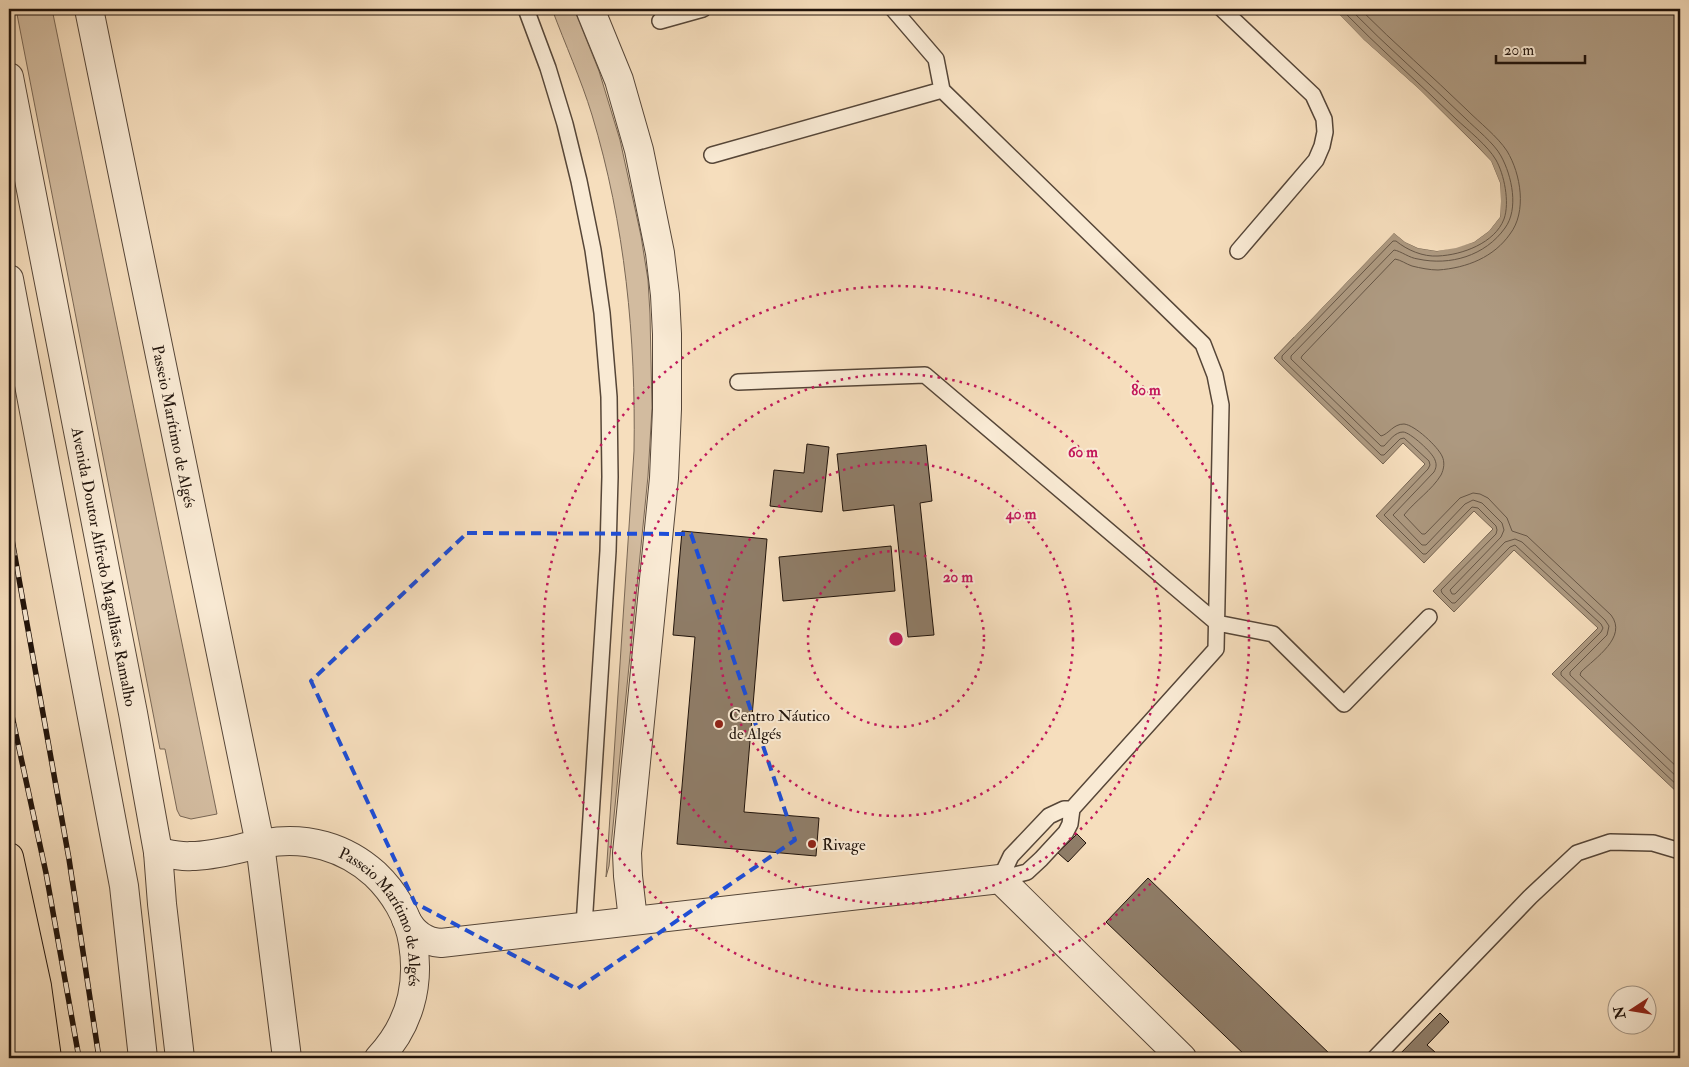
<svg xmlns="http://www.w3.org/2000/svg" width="1689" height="1067" font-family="'IM FELL Double Pica',serif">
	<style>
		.grass { fill: #d2bb9f; stroke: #796755 }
		.water { fill: #ad9980; stroke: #756351 }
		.pier { fill: #f6debd }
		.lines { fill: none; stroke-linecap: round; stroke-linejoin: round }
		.shore { stroke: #665646; stroke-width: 1 }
		.building { fill: #8f7d68; stroke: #20130b }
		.lane-casing { stroke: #564638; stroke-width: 18 }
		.street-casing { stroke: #564638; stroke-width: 30 }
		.primary-casing { stroke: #20130b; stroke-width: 30 }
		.lane { stroke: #f9ead4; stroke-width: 15 }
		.street { stroke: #f9ead4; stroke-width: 28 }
		.primary { stroke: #f6debd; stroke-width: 28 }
		.rail-casing { stroke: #20130b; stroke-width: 5.5 }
		.rail { stroke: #f9ead4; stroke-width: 4; stroke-dasharray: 11; stroke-linecap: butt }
		.marked { fill: none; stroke: #1d4ed8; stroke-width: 4; stroke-dasharray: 10 6; stroke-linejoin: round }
		.ring { fill: none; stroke: #c2185b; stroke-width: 2.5; stroke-dasharray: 2.5 5 }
		.poi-dot { fill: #8f2418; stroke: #f9ead4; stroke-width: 2 }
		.labels { text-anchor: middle; stroke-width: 4; stroke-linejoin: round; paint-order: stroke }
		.street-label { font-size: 16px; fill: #20130b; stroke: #f9ead4 }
		.poi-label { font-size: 16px; fill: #20130b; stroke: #f9ead4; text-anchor: start }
		.centre { fill: #c2185b; stroke: #f9ead4; stroke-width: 2.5 }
		.ring-label { font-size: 15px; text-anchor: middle; font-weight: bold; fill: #c2185b; stroke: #f9ead4; stroke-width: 4; stroke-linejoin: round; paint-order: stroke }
	</style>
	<rect width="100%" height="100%" fill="#f6debd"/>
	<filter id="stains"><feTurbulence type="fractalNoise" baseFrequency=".004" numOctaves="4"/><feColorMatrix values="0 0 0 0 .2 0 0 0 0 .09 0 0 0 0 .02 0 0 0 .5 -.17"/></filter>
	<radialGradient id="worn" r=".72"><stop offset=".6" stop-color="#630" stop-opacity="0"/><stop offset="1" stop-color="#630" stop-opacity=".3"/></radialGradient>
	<path class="grass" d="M16,9H52L217,814L191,819L180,816L177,810L165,749H160Z
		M552,9H574L599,71L620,140L641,236L648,280L650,314L652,408L648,476L609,866L606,877L634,451C636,338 625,224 592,115C581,79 565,44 552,9Z"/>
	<path class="water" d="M1334,9H1680V795L1552,674L1598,628L1514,550L1454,612L1433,591L1493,529L1474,511L1424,563L1376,516L1425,464L1403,443L1383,464L1274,358L1394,233L1405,242L1418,248L1437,251L1474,242L1489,231L1500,217V183L1491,161L1478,147L1420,90L1364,40Z"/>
	<path class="pier" d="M1331,9H1334L1364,40L1420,90L1491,161L1500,183L1501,201L1500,217L1489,231L1474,242L1456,248L1437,251L1418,248L1405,242L1394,233L1294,337L1292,335L1393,231L1419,245L1437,248L1455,245L1473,240L1487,229L1497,216L1499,201L1497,183L1489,163L1418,92L1362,42Z"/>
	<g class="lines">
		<path class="shore" d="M1341,9C1378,47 1418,82 1456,119C1468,130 1488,146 1496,160C1504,174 1510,202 1504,219C1495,243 1462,255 1438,256C1423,257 1407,250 1396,241H1393L1282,356V359L1381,455H1384L1400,439L1404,438L1429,461L1430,465L1428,469L1384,515L1423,554H1426L1472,507L1478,508L1496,526L1497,530L1496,534L1441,590L1442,593L1452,603H1455L1510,547L1515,545L1601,624L1603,628L1601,632L1561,672V675L1680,788
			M1350,9C1387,47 1427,81 1465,118C1476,129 1494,143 1501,156C1512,176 1519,209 1505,228C1485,256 1450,266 1418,259C1409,258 1401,251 1394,250L1291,356V359L1381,446H1384C1389,441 1395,432 1403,432C1410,432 1433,453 1435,460C1437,465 1436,468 1434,472L1393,515L1422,545H1426L1465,504L1473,500L1482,503L1502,523L1504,530L1501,537L1450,590L1452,594H1455L1505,542L1515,539L1522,542L1605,620L1609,626L1607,635L1570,672V675L1680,780
			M1360,9C1395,44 1432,76 1467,110C1480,123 1497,136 1507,151C1521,174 1527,212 1510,234C1494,257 1467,268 1438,270C1430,270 1420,268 1412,266C1406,264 1401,260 1395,259L1302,356L1301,358L1381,436C1389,434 1393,424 1404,424C1415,425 1438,447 1442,456C1445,462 1444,469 1441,475C1432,490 1415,501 1404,515L1422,534H1425L1460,498L1473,493L1480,494L1488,498L1507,518L1512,531L1527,536L1611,615C1628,637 1595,658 1581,672L1580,675L1680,770"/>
	</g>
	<path class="building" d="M807,444L829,447L822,512L770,506L774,470L804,473Z
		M926,445L932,501L920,503L934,635L908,637L894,505L843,511L837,454Z
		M682,531L767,539L744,812L819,818L816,856L677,844L695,637L673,635Z
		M891,546L895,591L783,601L779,557Z
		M1077,834L1086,843L1068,862L1058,853Z
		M1148,878L1334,1058H1248L1106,922Z
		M1440,1013L1449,1022L1427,1045L1435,1052L1429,1058H1396Z"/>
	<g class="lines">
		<defs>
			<path id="lane" d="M526,9L548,68L565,124L579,181L593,250L602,313L609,397L610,477L608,551L584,926
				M893,9L936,59L942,90L1203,344L1215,375L1221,405L1216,649L1072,809L1070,824L1066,832L1041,859L1027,872L1000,879
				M1222,9L1313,95L1324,119L1325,132L1322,146L1316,160L1238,251
				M660,21L703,9
				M712,155L942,90
				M738,382L925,375L1217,623L1273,634L1344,704L1429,617
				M1000,879L1011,856L1049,816L1064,809H1072
				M1375,1058L1530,897L1577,853L1610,842L1653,843L1680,851"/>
			<g id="street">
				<path id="s1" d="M89,9L260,844L287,1058"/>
				<path d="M590,9L619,80L639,150L660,253L665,295L667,334V409L664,478L627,853L628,876L633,920"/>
				<path id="s2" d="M9,77L133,713L158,852L162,904L180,1058"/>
				<path d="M9,279L124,886L143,1058"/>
				<path id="s3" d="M158,852C169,854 180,857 191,856C217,856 241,847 266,843C306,836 345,847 375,874C394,892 409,917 413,943C420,986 409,1026 379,1058"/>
				<path d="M406,919C413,933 425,942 441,943L1000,879L1182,1058"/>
			</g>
			<path id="primary" d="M9,857L37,986L47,1058
				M9,959L25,1058"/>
		</defs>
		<use href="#lane" class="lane-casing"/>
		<use href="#street" class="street-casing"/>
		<use href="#primary" class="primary-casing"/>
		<use href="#lane" class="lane"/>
		<use href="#street" class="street"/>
		<use href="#primary" class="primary"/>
		<defs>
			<path id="rail" d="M9,523L69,859L99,1058
				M9,702L46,873L79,1058"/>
		</defs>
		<use href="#rail" class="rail-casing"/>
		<use href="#rail" class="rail"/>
	</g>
	<path class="marked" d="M467,533L691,534L795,840L577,989L415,903L311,681Z"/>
	<g class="ring">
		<circle cx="896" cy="639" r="88"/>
		<circle cx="896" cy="639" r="177"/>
		<circle cx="896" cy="639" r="265"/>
		<circle cx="896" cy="639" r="353"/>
	</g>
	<g class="poi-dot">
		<circle cx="719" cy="724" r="5"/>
		<circle cx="812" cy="844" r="5"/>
	</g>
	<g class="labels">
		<g class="street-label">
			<text dy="6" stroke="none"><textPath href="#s1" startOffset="426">Passeio Marítimo de Algés</textPath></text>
			<text dy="6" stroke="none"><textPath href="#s2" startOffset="499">Avenida Doutor Alfredo Magalhães Ramalho</textPath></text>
			<text dy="6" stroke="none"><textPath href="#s3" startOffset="268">Passeio Marítimo de Algés</textPath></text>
		</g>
		<g class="poi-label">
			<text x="729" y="721">Centro Náutico<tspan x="729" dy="18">de Algés</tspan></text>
			<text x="822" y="850">Rivage</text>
		</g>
	</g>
	<circle cx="896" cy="639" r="8" class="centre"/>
	<g class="ring-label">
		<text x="1146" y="395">80 m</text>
		<text x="1083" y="457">60 m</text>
		<text x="1021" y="519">40 m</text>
		<text x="958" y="582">20 m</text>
	</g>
	<rect width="1689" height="1067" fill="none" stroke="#f6debd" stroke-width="30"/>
	<rect x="10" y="10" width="1669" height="1047" fill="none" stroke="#20130b" stroke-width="2.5"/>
	<rect x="15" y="15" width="1659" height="1037" fill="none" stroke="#20130b"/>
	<g transform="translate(1632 1010) rotate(258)"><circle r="24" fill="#f9ead4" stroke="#a29484"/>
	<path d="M0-4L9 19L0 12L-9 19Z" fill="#8f2418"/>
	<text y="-8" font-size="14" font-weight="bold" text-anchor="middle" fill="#20130b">N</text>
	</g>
	<path d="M1496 55v8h89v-8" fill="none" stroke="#20130b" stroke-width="2.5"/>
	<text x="1504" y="55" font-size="15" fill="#20130b" stroke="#f9ead4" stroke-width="4" paint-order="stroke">20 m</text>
	<rect width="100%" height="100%" filter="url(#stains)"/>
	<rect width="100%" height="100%" fill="url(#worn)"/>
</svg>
